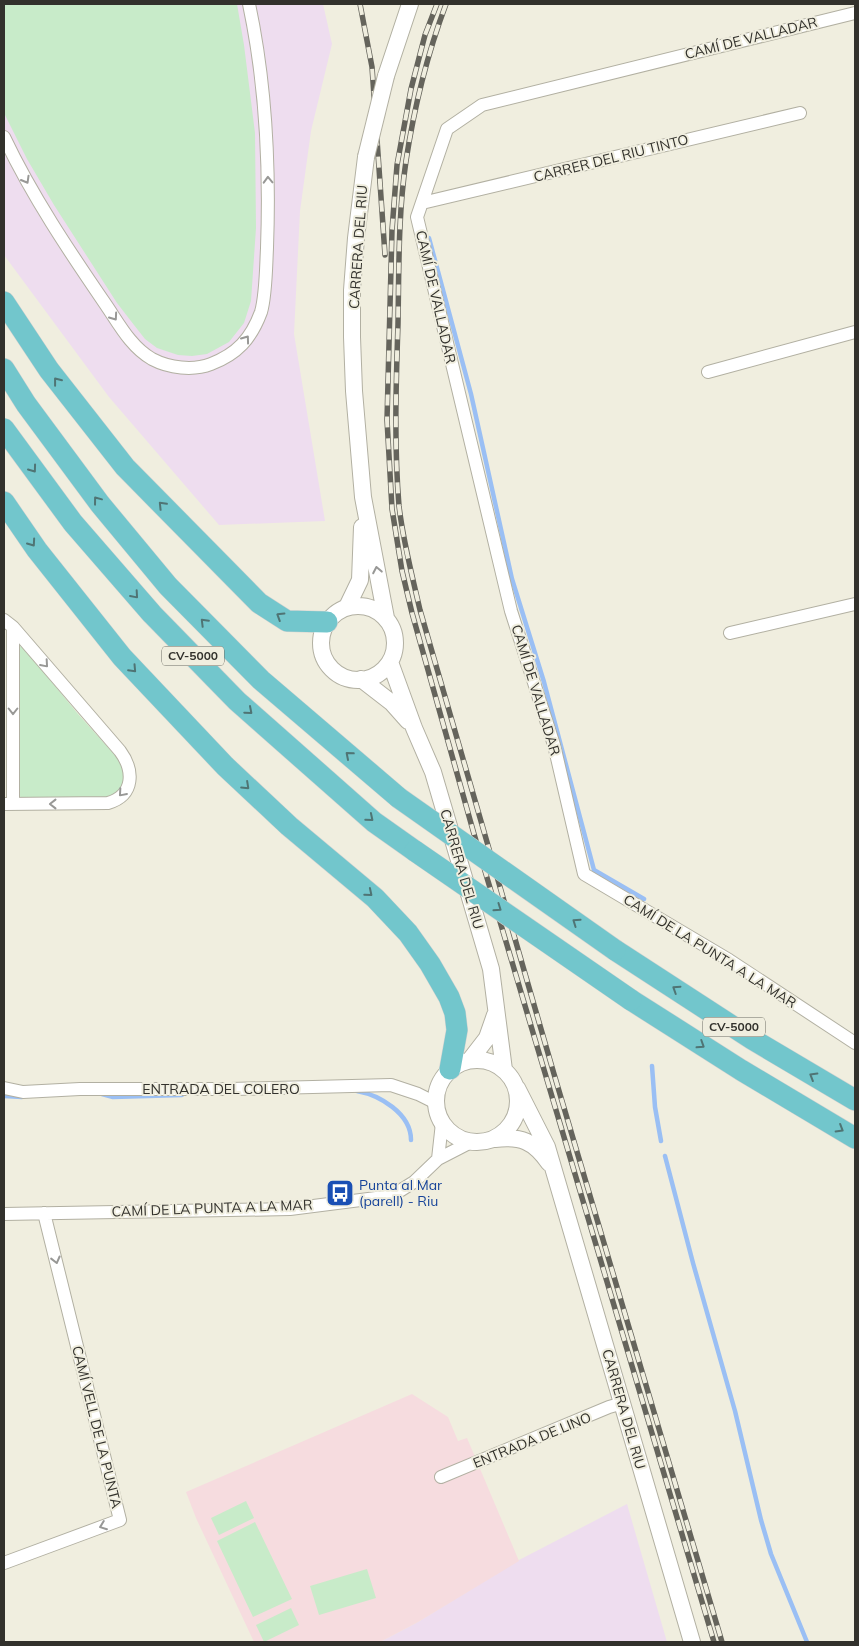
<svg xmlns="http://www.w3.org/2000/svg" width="859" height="1646" font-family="Mulish,sans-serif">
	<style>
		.industrial { fill: #eeddef }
		.education { fill: #f6dcdf }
		.green { fill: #c8ebc9 }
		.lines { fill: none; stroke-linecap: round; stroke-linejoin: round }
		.stream { stroke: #9abff4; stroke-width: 4.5 }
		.minor-casing { stroke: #b2b0a2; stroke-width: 14 }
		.tertiary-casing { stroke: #b2b0a2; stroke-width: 18 }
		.trunk-casing { stroke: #d2d2d1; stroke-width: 22 }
		.minor { stroke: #fff; stroke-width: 12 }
		.tertiary { stroke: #fff; stroke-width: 16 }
		.trunk { stroke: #72c6cc; stroke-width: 21 }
		.rail-casing { stroke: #65645c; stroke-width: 5.5 }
		.rail { stroke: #f0eedf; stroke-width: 4; stroke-dasharray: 11; stroke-linecap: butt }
		.tertiary-bridge-casing { stroke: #b2b0a2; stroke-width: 18; stroke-linecap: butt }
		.trunk-bridge-casing { stroke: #d2d2d1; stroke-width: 22; stroke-linecap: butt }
		.tertiary-bridge { stroke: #fff; stroke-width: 16 }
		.trunk-bridge { stroke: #72c6cc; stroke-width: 21 }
		.oneway { stroke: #989896 }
		.oneway2 { stroke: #4f7474 }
		.labels { text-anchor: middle; stroke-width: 4; stroke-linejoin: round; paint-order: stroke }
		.shield { fill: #f0eedf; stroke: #6b6a62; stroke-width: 1 }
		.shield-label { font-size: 12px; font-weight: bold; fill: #32312c }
		.street-label { font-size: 14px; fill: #32312c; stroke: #f0eedf }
		.transit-label { font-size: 14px; fill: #164399; stroke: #f0eedf; text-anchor: start }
	</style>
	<rect width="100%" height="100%" fill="#f0eedf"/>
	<path class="industrial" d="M4,4H323L332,44L311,131L300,211L294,334L325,521L219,525L109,397L4,255Z
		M627,1504L667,1642H380L418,1622L519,1560Z"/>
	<path class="education" d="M412,1394L448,1417L458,1441L467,1438L519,1561L418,1622L380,1642H254L196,1518L186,1492Z"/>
	<path class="green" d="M4,4H237L244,45L255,133L256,228L251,301L244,323L229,342L207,354L192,356L178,355L157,348L145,339L134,325L117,303L54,205L27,159L4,113Z
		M21,646L23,647L78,714L121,762L125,774L122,786L116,793L107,798H21L17,791L18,648Z
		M246,1501L254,1518L219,1535L211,1518Z
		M255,1522L292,1599L253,1617L217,1541Z
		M367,1569L376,1598L319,1615L310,1586Z
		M291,1608L299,1625L264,1642L256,1625Z"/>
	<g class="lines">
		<path class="stream" d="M429,238L471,394L512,579L544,682L594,870L644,899
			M652,1066L655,1107L661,1141
			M357,1091C379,1095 411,1113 411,1140
			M102,1094L113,1097L182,1095
			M4,1096L22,1097
			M665,1156L693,1263L735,1411L761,1520L771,1554L807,1642"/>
		<defs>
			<path id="minor" d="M855,13L482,105L447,129L417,217L511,611L554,745L584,874L729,960L855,1043
				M4,137C32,196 69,251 106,305C119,324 131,347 152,359C169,368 193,371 211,364C237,354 251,339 261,312C266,295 266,267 267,248C270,166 266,84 249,4
				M422,203L800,113
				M708,372L855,332
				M4,620L13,627L120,751C134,770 135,795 108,803L4,804
				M13,627V804
				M730,633L855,604
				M4,1088L23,1092L80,1089H231L391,1085L418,1094L436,1103
				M438,1159L442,1123
				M4,1214L290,1209L384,1197L398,1192L414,1182L438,1159L471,1142
				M441,1477L609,1407L623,1403
				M4,1563L120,1520L44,1213"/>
			<path id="tertiary" d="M386,76L410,4
				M366,157L356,238L352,290V337L354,391L363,497L386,618
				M321 643a37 37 0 1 1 74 0a37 37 0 1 1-74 0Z
				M347,607L360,580L362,527
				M390,662L414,728L433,772L491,969L504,1070
				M361,679L392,703L408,721
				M436 1101a41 41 0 1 1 82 0a41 41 0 1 1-82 0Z
				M470,1060L487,1038L495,1015
				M517,1088L547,1147L692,1642
				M495,1139C521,1136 534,1141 549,1163"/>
			<path id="trunk" d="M4,302L49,370L125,467L259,603L287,621L327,622
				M4,369L26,404L100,504L168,586L261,680L399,798
				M4,429L73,523L152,614L237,701L374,822L415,851
				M4,502L37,550L122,657L225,766L289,826L375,898L408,933L430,964L449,997L455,1013L457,1030L450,1069
				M615,950L752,1039L855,1100
				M631,1000L741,1070L855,1138"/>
		</defs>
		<use href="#minor" class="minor-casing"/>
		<use href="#tertiary" class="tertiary-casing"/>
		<use href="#trunk" class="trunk-casing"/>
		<use href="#minor" class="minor"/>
		<use href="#tertiary" class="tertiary"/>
		<use href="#trunk" class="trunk"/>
		<defs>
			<path id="rail" d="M360,4L372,67L385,255
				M437,4L425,35L411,89L397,165L392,230L387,420L392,509L402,571L412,613L474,834L714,1642
				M446,4C427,55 414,108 406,161C398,215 399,270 398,324C396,384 394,445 399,506C403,541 412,575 420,610L554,1074L722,1642"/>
		</defs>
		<use href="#rail" class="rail-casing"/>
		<use href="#rail" class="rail"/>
		<defs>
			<path id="tertiary-bridge" d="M366,157L386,76"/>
			<path id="trunk-bridge" d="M399,798L615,950
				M415,851L631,1000"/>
		</defs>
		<use href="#tertiary-bridge" class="tertiary-bridge-casing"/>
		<use href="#trunk-bridge" class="trunk-bridge-casing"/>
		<use href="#tertiary-bridge" class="tertiary-bridge"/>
		<use href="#trunk-bridge" class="trunk-bridge"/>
	</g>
	<defs><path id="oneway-chevron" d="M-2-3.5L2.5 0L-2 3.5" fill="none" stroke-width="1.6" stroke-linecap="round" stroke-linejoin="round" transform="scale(1.25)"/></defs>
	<g class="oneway">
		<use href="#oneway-chevron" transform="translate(26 180) rotate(60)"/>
		<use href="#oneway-chevron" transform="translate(268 180) rotate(-92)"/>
		<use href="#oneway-chevron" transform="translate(114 317) rotate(55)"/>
		<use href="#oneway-chevron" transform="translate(246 339) rotate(-54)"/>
		<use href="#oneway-chevron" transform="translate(377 570) rotate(-101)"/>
		<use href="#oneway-chevron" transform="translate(45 664) rotate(49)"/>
		<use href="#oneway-chevron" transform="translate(13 711) rotate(90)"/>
		<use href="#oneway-chevron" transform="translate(122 793) rotate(131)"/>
		<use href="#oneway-chevron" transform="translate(53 804) rotate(-180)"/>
		<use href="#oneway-chevron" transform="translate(56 1260) rotate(76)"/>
		<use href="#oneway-chevron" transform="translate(103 1526) rotate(159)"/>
	</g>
	<g class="oneway2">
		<use href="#oneway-chevron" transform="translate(57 381) rotate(-128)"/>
		<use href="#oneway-chevron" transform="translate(33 469) rotate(54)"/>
		<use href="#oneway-chevron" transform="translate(97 500) rotate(-127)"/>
		<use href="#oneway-chevron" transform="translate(162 505) rotate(-134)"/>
		<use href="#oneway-chevron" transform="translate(32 543) rotate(55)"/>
		<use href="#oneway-chevron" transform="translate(135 595) rotate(49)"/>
		<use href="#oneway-chevron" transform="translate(280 616) rotate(-148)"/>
		<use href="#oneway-chevron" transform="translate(204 622) rotate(-135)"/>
		<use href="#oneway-chevron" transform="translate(133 669) rotate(47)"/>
		<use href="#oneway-chevron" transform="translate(249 711) rotate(41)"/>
		<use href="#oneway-chevron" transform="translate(349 755) rotate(-139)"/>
		<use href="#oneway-chevron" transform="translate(246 786) rotate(43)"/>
		<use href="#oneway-chevron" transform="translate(370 818) rotate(40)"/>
		<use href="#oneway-chevron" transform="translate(369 893) rotate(40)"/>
		<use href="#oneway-chevron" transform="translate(498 908) rotate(35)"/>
		<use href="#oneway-chevron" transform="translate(576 922) rotate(-145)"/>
		<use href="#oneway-chevron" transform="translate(676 989) rotate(-147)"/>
		<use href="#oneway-chevron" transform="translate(701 1045) rotate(33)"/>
		<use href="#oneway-chevron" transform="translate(813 1076) rotate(-149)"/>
		<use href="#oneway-chevron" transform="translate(840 1129) rotate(31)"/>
	</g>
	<defs>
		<symbol id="bus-square" viewBox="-11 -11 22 22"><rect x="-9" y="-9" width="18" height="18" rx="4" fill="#1a4fb4" stroke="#f0eedf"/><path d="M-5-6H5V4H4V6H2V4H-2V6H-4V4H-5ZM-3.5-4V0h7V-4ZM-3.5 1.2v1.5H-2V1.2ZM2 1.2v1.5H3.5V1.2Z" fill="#fff"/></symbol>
	</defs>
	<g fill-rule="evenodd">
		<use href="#bus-square" x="324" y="1177" width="32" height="32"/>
	</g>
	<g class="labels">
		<g class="shield">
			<rect x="162" y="646.5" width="62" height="19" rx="4"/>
			<rect x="703" y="1017.5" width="62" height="19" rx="4"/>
		</g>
		<g class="shield-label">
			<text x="193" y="660">CV-5000</text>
			<text x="734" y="1031">CV-5000</text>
		</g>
		<g class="street-label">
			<text transform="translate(751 38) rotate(-14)" y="5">CAMÍ DE VALLADAR</text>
			<text transform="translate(611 158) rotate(-14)" y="5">CARRER DEL RIU TINTO</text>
			<text transform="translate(358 247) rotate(-86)" y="5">CARRERA DEL RIU</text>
			<text transform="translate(436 297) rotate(77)" y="5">CAMÍ DE VALLADAR</text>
			<text transform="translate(536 690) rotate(73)" y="5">CAMÍ DE VALLADAR</text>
			<text transform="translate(462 869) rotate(74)" y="5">CARRERA DEL RIU</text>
			<text transform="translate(710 951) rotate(32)" y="5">CAMÍ DE LA PUNTA A LA MAR</text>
			<text x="221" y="1094">ENTRADA DEL COLERO</text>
			<text transform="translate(212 1208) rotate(-2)" y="5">CAMÍ DE LA PUNTA A LA MAR</text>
			<text transform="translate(624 1409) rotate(74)" y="5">CARRERA DEL RIU</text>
			<text transform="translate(97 1427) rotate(76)" y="5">CAMÍ VELL DE LA PUNTA</text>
			<text transform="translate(532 1440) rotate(-22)" y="5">ENTRADA DE LINO</text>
		</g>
		<g class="transit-label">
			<text x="359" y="1190">Punta al Mar<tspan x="359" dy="16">(parell) - Riu</tspan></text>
		</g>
	</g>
	<rect width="859" height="1646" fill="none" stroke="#32312c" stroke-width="10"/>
</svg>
